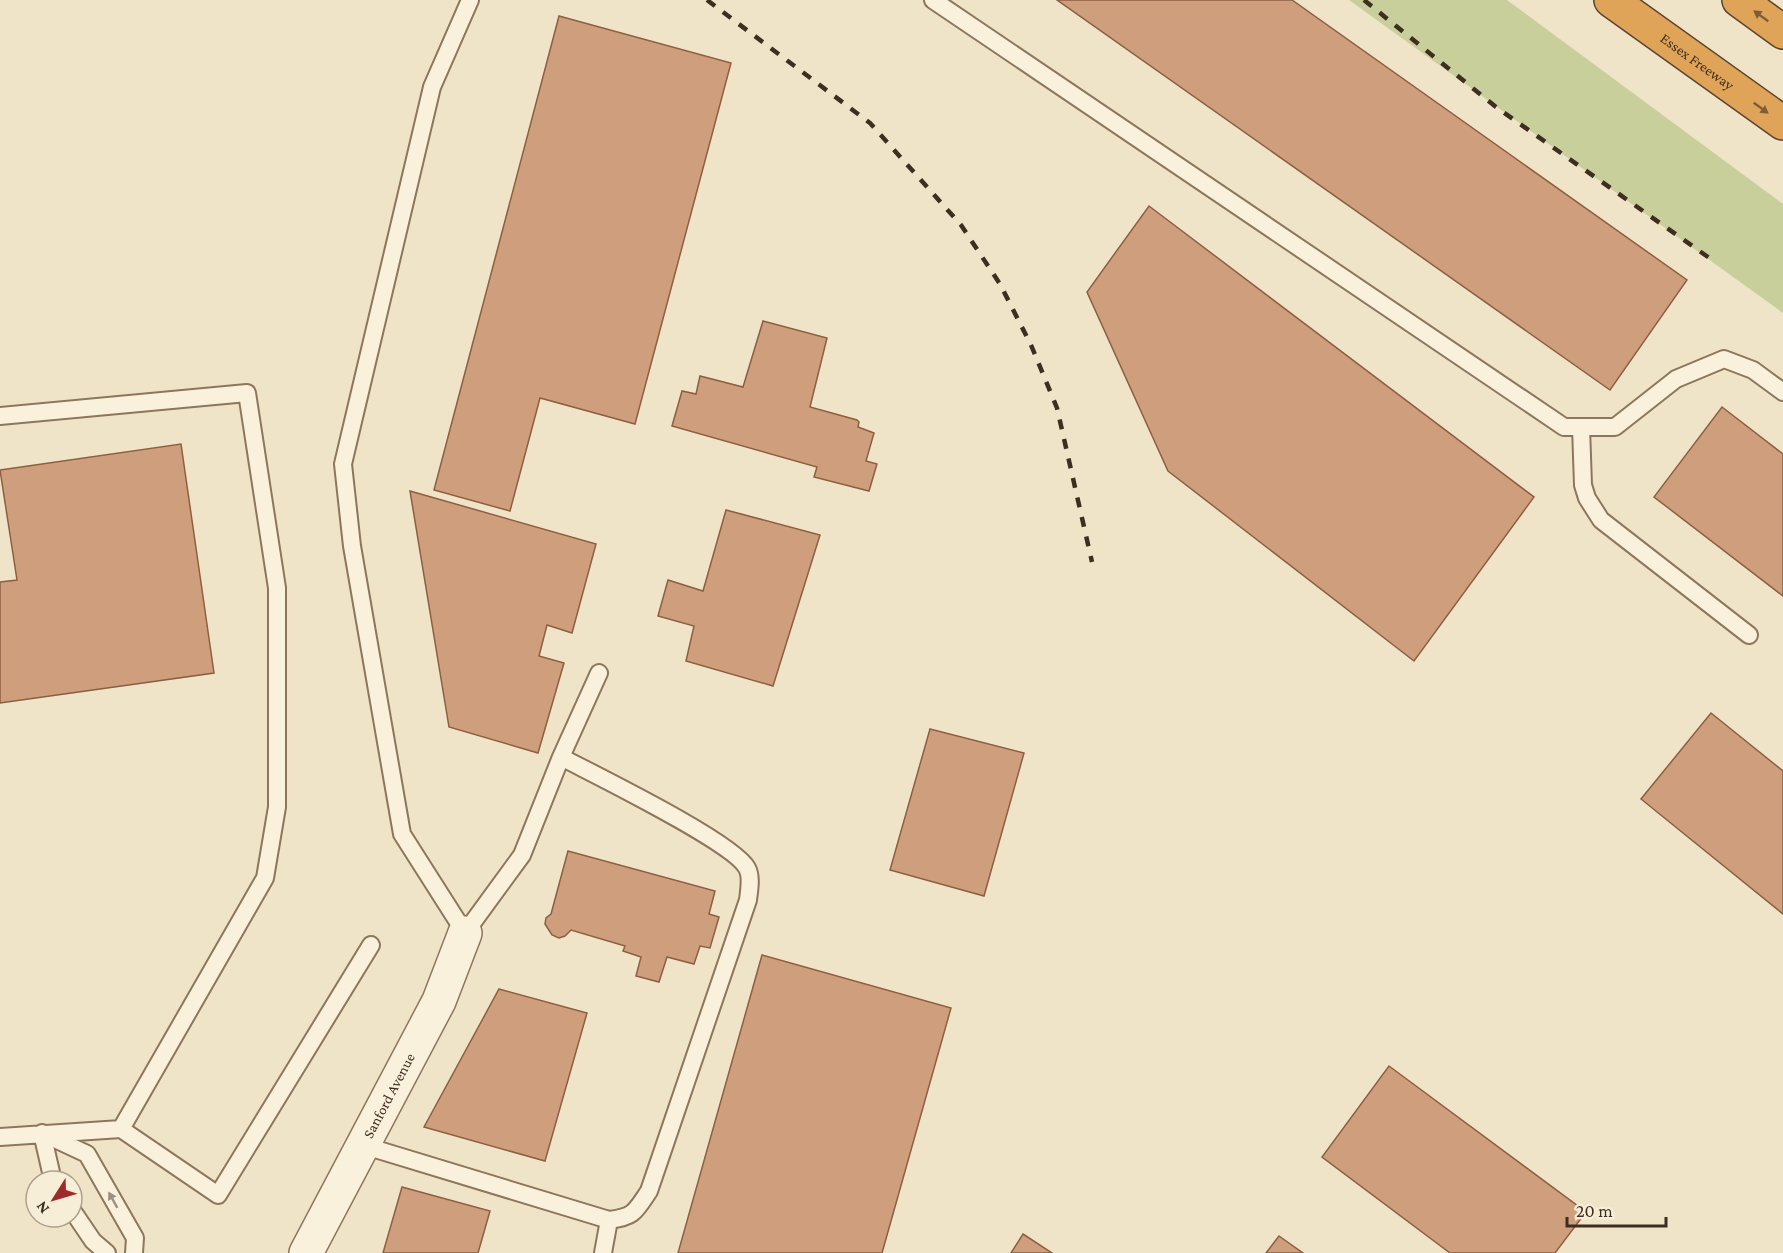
<svg xmlns="http://www.w3.org/2000/svg" width="1783" height="1253" font-family="'Crimson Pro',serif">
	<style>
		.green { fill: #c9cf9b }
		.building { fill: #cf9f7d; stroke: #8d5f41; stroke-width: 1.5 }
		.lines { fill: none; stroke-linecap: round; stroke-linejoin: round }
		.service-casing { stroke: #8d765c; stroke-width: 20 }
		.minor-casing { stroke: #8d765c; stroke-width: 36 }
		.motorway-casing { stroke: #5b4430; stroke-width: 36 }
		.service { stroke: #faf1dc; stroke-width: 16 }
		.minor { stroke: #faf1dc; stroke-width: 33 }
		.motorway { stroke: #e0a458; stroke-width: 33 }
		.rail { stroke: #3d2e20; stroke-width: 4.5; stroke-dasharray: 10 10; stroke-linecap: butt }
		.oneway { fill: #7e5d36 }
		.oneway2 { fill: #9c907e }
		.labels { text-anchor: middle; stroke-width: 6; stroke-linejoin: round; paint-order: stroke }
		.street-label { font-size: 15px; fill: #3d2e20; stroke: #f7eed8 }
	</style>
	<rect width="100%" height="100%" fill="#f0e4c8"/>
	<path class="green" d="M1349,0H1507L1783,204V313Z"/>
	<path class="building" d="M1057,0H1292L1687,280L1610,390Z
		M559,16L731,63L635,424L540,398L510,511L434,490Z
		M1149,206L1534,497L1414,661L1168,471L1087,292Z
		M763,321L827,338L810,407L857,420L859,422L858,427L874,433L866,461L877,464L869,491L814,477L817,467L672,426L682,391L696,394L700,376L743,387Z
		M1722,407L1783,454V596L1654,497Z
		M181,444L214,673L0,703V582L17,580L0,470Z
		M410,491L596,544L572,633L547,625L539,656L564,663L538,753L449,727Z
		M726,510L820,535L773,686L686,661L694,626L658,616L668,580L703,591Z
		M1711,713L1783,771V914L1641,799Z
		M930,729L1024,753L984,896L890,870Z
		M568,851L715,891L709,914L719,917L710,948L700,946L694,964L667,957L659,982L636,976L641,957L623,951L625,946L571,930L565,936L559,938L552,935L545,924L546,918L551,914Z
		M762,955L951,1008L882,1253H678Z
		M499,989L587,1013L545,1161L424,1127Z
		M1389,1066L1586,1212L1555,1253H1450L1322,1157Z
		M402,1187L490,1211L478,1253H383Z
		M1023,1234L1052,1253H1011Z
		M1279,1236L1303,1253H1266Z"/>
	<g class="lines">
		<defs>
			<path id="service" d="M470,0L432,87L343,464L352,546L402,834L465,933L522,855L561,757L599,673
				M933,0L1564,427H1615L1676,379L1724,359L1753,370L1783,392
				M0,416L247,393L277,588V807L265,878L121,1129
				M1581,427L1583,485L1587,498L1601,520L1749,635
				M0,1137L121,1129L218,1195L371,945
				M362,1145L609,1220C634,1217 635,1212 649,1191L748,900C749,891 752,877 747,868C733,842 595,775 561,757
				M53,1181L42,1133L87,1154L135,1238L134,1253
				M72,1210L93,1241L107,1253
				M603,1253L609,1220"/>
			<g id="minor">
				<path id="s1" d="M306,1253L439,1001L465,933"/>
			</g>
			<g id="motorway">
				<path id="s2" d="M1611,0L1783,123"/>
				<path d="M1739,0L1783,32"/>
			</g>
		</defs>
		<use href="#service" class="service-casing"/>
		<use href="#minor" class="minor-casing"/>
		<use href="#motorway" class="motorway-casing"/>
		<use href="#service" class="service"/>
		<use href="#minor" class="minor"/>
		<use href="#motorway" class="motorway"/>
		<path class="rail" d="M707,0L870,123L961,225L1000,284L1031,345L1057,408L1092,562
			M1364,0L1496,107L1715,262"/>
	</g>
	<defs><path id="oneway-solid" d="M-6-.8H1V-3.2L6.5 0L1 3.2V.8H-6Z" transform="scale(1.5)"/></defs>
	<g class="oneway">
		<use href="#oneway-solid" transform="translate(1761 16) rotate(-144)"/>
		<use href="#oneway-solid" transform="translate(1761 108) rotate(36)"/>
	</g>
	<use class="oneway2" href="#oneway-solid" transform="translate(113 1200) rotate(-119)"/>
	<g class="labels">
		<g class="street-label">
			<text dy="5" stroke="none"><textPath href="#s2" startOffset="106">Essex Freeway</textPath></text>
			<text dy="5" stroke="none"><textPath href="#s1" startOffset="178">Sanford Avenue</textPath></text>
		</g>
	</g>
	<g transform="translate(54 1199) rotate(233)"><circle r="28" fill="#f7eed8" stroke="#ada18e" stroke-width="1.5"/>
	<path d="M0-4.5L10 22L0 15L-10 22Z" fill="#9e2a2b"/>
	<text y="-9" font-size="16" font-weight="bold" text-anchor="middle" fill="#3d2e20">N</text>
	</g>
	<path d="M1567 1217v9h99v-9" fill="none" stroke="#3d2e20" stroke-width="3"/>
	<text x="1576" y="1217" font-size="18" fill="#3d2e20" stroke="#f7eed8" stroke-width="4.5" paint-order="stroke">20 m</text>
</svg>
